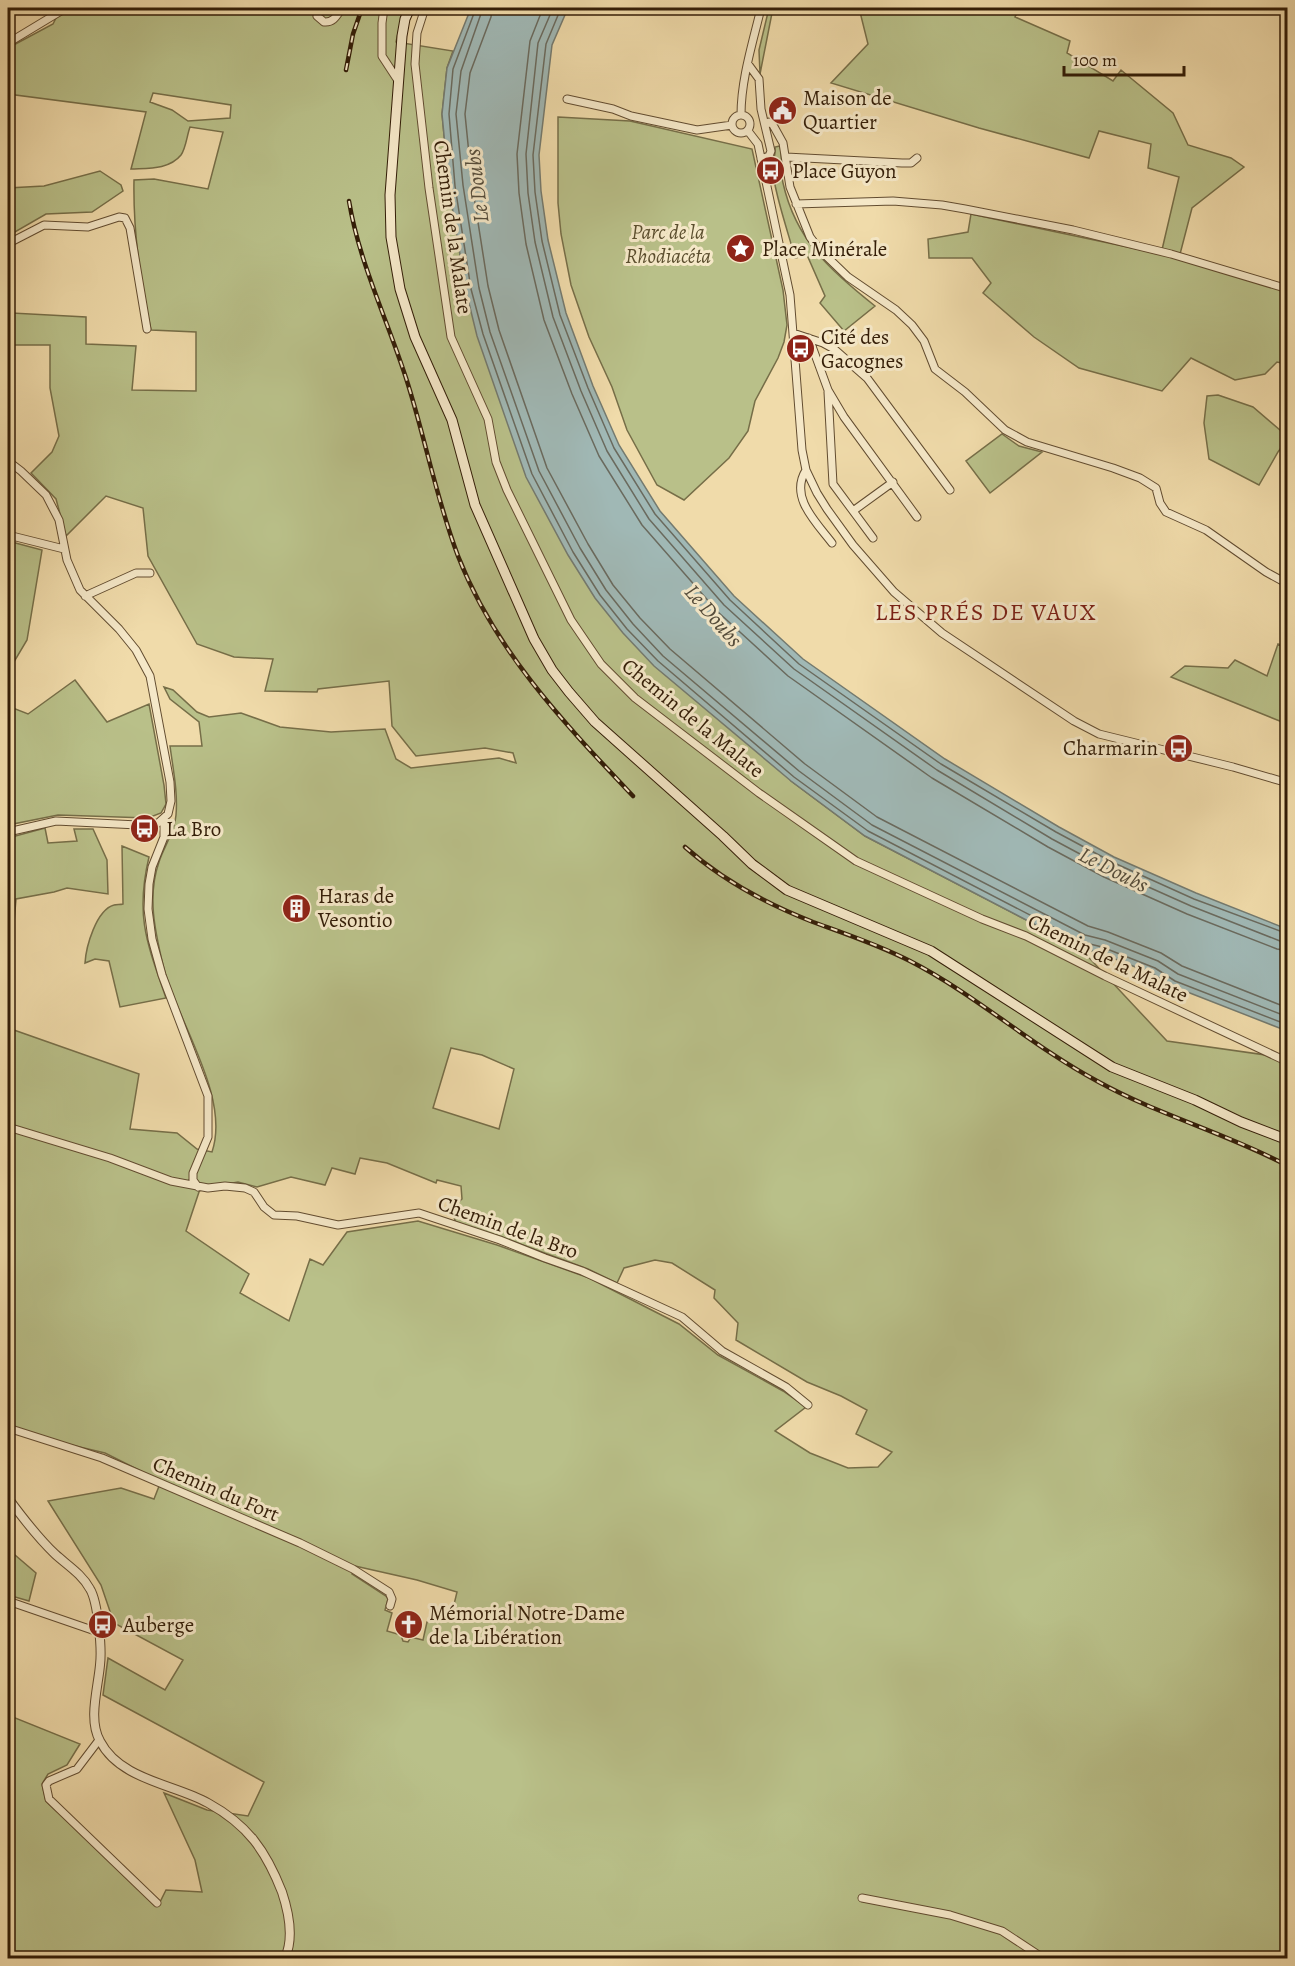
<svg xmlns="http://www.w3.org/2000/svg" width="1295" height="1966" font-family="Alegreya,serif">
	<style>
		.green { fill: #b9c089; stroke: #766e48; stroke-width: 1.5; fill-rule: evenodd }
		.water { fill: #a0b8b5; stroke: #747a6f; stroke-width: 1.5 }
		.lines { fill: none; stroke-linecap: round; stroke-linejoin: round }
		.shore { stroke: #6a6a5e; stroke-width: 1.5 }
		.minor-casing { stroke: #624c30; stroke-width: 9 }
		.tertiary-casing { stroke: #624c30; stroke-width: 10 }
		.secondary-casing { stroke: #331d07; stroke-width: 11 }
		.minor { stroke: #f5e8c8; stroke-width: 7 }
		.tertiary { stroke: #f5e8c8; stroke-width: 8 }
		.secondary { stroke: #f5e8c8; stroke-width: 9 }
		.rail-casing { stroke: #331d07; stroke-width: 4.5 }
		.rail { stroke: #f5e8c8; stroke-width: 2; stroke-dasharray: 7; stroke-linecap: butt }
		.labels { text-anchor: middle; stroke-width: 6; stroke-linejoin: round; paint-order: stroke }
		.poi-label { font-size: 21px; fill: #331d07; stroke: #f5e8c8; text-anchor: start }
		.street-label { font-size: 21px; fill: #331d07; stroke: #f5e8c8 }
		.park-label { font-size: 21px; font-style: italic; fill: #5b4e2e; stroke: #f5e8c8 }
		.water-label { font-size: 22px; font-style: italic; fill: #544c3b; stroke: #f5e8c8 }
		.quarter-label { font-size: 24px; letter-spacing: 1.5px; fill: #7a1f14; stroke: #f5e8c8 }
	</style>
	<rect width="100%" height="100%" fill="#f0dbaa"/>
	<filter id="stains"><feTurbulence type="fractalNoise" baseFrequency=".00333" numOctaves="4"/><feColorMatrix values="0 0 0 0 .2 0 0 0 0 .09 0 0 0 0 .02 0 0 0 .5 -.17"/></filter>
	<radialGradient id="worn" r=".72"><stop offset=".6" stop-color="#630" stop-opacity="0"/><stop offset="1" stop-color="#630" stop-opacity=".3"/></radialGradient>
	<path class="green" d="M61,8H404L396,42L453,51L447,68L442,114L449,187L466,291L791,781L865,836L1080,948L1167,1041L1287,1058V1958L1183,1957V1958H8V1715L80,1744L67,1765L48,1774L42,1784L46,1801L158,1906L166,1890L202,1892L195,1860L164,1793L207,1810L248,1816L264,1782L103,1695L108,1658L165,1690L183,1660L114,1623L101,1585L48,1501L121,1488L154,1499L161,1481L105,1453L33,1436L8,1424V1035L11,1029L139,1074L130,1129L177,1133L197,1149L212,1152C231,1096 176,1020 163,965C155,931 147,896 159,862C164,846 175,832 176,815C178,792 173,769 170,746H202L199,722L170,699L164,687L173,690L197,712L209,717L241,713L280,727L331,732L385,729L396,759L411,768L499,758L516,763L513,753L485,748L416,756L392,726L389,681L318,689L317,692L265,691L273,659L234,657L197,644L148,556L143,508L106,496L66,536L56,499L31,473L52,452L59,436L50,388V345H13L12,313L86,317V344L136,346L132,390L196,391V332L151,330C140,281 133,231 134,180L154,179L208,189L223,132L190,127C187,135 186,148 181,155C169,170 147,168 131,169L146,112L8,94V48L53,24ZM153,93L231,105L230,118L188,121L172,110L150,102ZM451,1048L482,1055L514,1069L499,1129L433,1108ZM360,1158L387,1163L436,1183L437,1180L461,1186L462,1199L451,1209L456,1223L498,1236L588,1269L617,1283L624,1268L655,1260L672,1263L715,1290L714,1298L738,1323L736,1340L807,1382L841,1396L867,1410L856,1434L892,1452L878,1467L848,1468L810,1453L775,1431L806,1407L783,1391L718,1355L679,1324L589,1278L497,1245L418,1221L347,1232L323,1265L310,1259L289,1321L240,1293L249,1274L186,1231L200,1189L238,1182L257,1187L291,1177L325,1185L332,1168L355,1174ZM355,1566L417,1580L457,1592L452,1613H433L431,1622H427L423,1640L411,1637L408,1642L403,1641L401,1635L387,1631L392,1613L385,1610L388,1599L386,1596L352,1574Z
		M769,8H773L760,74L759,50Z
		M859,8H1020L1015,17L1070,41L1067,53L1113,81L1121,70L1173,113L1188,145L1231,158L1244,167L1192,208L1179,258L1287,292V364L1277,362L1265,374L1235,380L1191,358L1162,391L1079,368L1034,337L983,293L991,283L972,258H929L928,239L968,232L971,214L1161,254L1179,177L1148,168L1151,144L1099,131L1089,158L979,128L831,83L868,44Z
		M558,117L630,121L752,149L783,290L787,325L784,342L778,358L755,401L748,431L729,458L684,500L657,485L627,430L612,387L589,337L571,285L561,234L558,203Z
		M780,146C783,158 780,171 783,183C796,241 831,271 875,306L844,331L820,303L825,296L807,255L795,258C790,238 771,183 773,165C773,158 776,156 775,147Z
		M100,171L121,185L123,191L92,212L46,214L8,236V188L44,186Z
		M1218,395L1253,407L1287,436V440L1278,452L1259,485L1209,459L1204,423L1207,396Z
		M1002,434L1019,446L1042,452L990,493L966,461Z
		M8,541L42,550L27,640L8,672Z
		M1278,644L1286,647L1287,644V724L1171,677L1185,666L1228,668L1235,660L1267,676Z
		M75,680L107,722L149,704L164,785L166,804L161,813L148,818L58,815L8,825V706L28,714Z
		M45,828L48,843L77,841L74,829H93L107,860L108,894L67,888L54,892L16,899L14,923L8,933V838Z
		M122,846L149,857C135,916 147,943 166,998L120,1007L109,961L95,959L85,963C86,947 96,910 114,905C117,904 120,905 123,904Z
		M8,1549L36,1573L29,1601L8,1595Z"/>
	<path class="water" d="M471,8H568L552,45L539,155L541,191L548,240L566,313L593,386L619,445L660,511L734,596L803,659L945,759L1059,827L1114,857L1196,893L1287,929V1031L1172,986L1153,974L1100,953L1080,948L865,836L791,781L654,666L623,633L595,598L568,555L526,477L477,336L466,291L449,187L442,114L447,68Z"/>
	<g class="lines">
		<path class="shore" d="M476,8L453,69L449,114L455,186L471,289L483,334L532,474L573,552L600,595L627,629L658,661L794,777L868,831L1082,942L1102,947L1155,968L1175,981L1288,1025
			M483,8L461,71L456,114L463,185L479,288L490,332L539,471L580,548L606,590L633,624L663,656L799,771L872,825L1085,935L1105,940L1158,961L1178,974L1288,1017
			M492,8L491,17L470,73L465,114L472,184L488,286L499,330L547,468L588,544L613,585L640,618L670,649L805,764L877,817L1088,926L1108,932L1161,953L1182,966L1288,1008
			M543,8L530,41L517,154L519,193L526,244L544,320L572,394L599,456L642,525L718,612L788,676L932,778L1048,847L1104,877L1187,914L1277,949L1288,951
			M553,8L538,43L526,154L528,193L535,242L553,317L581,391L607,451L649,519L724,605L794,669L937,770L1052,839L1108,869L1191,906L1280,941L1288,942
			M561,8L546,44L533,155L535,192L542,241L560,315L588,388L614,448L655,514L730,600L799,664L941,764L1056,832L1112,862L1194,899L1288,934"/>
		<defs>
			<path id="minor" d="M321,8L317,16L324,22C334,23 337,15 342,8
				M384,8L382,23V56L397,79
				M425,8L417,33L415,64L429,188L451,337L488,419L496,462L507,490L571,620L601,664L635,698L759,793L856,861L982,919L1026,936L1105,976L1288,1062
				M8,43L66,8
				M748,64L759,79L761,109L771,151L769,156L761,159
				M567,99L613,109L631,116L697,130L732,125
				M732 124a9 9 0 1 1 18 0a9 9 0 1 1-18 0Z
				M741,115C741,79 753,42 761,8
				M766,124L769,122L773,125L783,143L790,187L810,237L820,250L848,277L896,310L912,325L924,341L935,369L965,392L1005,430L1027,442L1113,468L1140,478L1156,488L1160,503L1166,512L1206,530L1266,572L1288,584
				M748,131L758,144L790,295L802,450L806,470L817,493L827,509L853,545L894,592L942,633L1074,721L1099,734L1233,767L1288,783
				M786,157L902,163H911L917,158
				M796,204L893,201L942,205L965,209L1073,230L1171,254L1288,289
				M8,241L11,242L44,225L88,227L119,217L125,218L130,228L147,329
				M793,333L823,343L834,349L867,378L950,490
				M809,338L828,390L844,417L917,517
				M828,392L833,484L873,538
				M8,461L21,471L46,495L59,520L67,560L80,590L119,629L136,650L150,676L170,782L171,801L168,814L158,823L138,825L56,821L8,832
				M806,470C789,497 816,522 832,543
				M853,511L893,482
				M8,535L64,549
				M85,596L136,573H150
				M164,819V837L152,867L149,884L148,909L152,939L162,975L208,1096V1137L193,1173V1180L198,1187
				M8,1127L110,1158L171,1181L208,1188L225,1186L245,1188L254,1192L264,1207L274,1215L297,1216L338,1225L419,1213L500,1240L545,1258L582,1271L682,1317L722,1351L786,1387L808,1405
				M8,1428L102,1458L300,1543L353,1569L389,1592L392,1599L390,1606
				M8,1601L98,1632
				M99,1740L77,1769L49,1781L46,1785L49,1799L157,1903
				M862,1898L950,1915L1002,1931L1043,1958"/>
			<path id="tertiary" d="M8,1498C22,1517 37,1537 55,1554C67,1565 82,1574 90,1589C98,1602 102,1649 100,1665C98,1688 88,1720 100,1741C120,1780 174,1784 208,1803C248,1825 266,1851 282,1892C289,1913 294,1938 285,1958"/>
			<path id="secondary" d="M410,8L405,19L402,36L390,195L391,237L400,289L415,337L452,420L475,505L534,639L552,670L569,692L595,722L723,836L752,864L787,890L931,951L1112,1067L1195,1100L1241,1122L1288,1140"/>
		</defs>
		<use href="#minor" class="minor-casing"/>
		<use href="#tertiary" class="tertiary-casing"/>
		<use href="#secondary" class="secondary-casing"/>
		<use href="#minor" class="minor"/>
		<use href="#tertiary" class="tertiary"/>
		<use href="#secondary" class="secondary"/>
		<defs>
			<path id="rail" d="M346,70L353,34L362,8
				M349,201C359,262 387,319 406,378C425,437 436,498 458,556C495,651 564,723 633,796
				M685,847C722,880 767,904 813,922C846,934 879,945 910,961C976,995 1032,1046 1097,1081C1158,1115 1226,1133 1288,1166"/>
		</defs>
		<use href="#rail" class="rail-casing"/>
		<use href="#rail" class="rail"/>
	</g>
	<defs>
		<symbol id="civic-disc" viewBox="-11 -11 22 22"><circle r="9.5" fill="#8f2418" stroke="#f5e8c8"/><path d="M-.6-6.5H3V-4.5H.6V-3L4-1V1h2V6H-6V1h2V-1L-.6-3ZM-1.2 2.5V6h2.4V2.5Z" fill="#fff"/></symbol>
		<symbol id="bus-disc" viewBox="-11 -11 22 22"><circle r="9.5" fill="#8f2418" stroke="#f5e8c8"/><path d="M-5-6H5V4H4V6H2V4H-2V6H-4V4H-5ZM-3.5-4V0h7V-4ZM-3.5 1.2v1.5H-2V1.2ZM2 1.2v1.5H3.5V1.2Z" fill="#fff"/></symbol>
		<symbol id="sight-disc" viewBox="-11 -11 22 22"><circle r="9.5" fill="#8f2418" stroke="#f5e8c8"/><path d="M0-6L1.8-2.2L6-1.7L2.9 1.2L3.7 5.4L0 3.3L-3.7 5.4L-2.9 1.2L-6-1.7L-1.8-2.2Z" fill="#fff"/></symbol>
		<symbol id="building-disc" viewBox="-11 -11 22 22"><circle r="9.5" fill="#8f2418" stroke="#f5e8c8"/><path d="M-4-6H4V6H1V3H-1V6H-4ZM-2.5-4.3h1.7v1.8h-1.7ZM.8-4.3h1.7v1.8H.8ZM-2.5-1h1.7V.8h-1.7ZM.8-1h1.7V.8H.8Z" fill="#fff"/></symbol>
		<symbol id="church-disc" viewBox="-11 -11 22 22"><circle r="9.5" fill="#8f2418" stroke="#f5e8c8"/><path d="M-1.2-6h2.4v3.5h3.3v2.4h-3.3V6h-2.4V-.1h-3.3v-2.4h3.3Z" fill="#fff"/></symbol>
	</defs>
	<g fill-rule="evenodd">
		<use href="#civic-disc" x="766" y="94" width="33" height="33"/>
		<use href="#bus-disc" x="754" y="154" width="33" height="33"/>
		<use href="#sight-disc" x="724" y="232" width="33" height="33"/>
		<use href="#bus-disc" x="784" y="332" width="33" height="33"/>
		<use href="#bus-disc" x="1162" y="732" width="33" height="33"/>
		<use href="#bus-disc" x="128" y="812" width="33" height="33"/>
		<use href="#building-disc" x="280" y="892" width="33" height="33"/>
		<use href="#bus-disc" x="86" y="1608" width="33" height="33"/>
		<use href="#church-disc" x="392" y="1608" width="33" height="33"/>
	</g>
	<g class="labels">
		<g class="poi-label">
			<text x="803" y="105">Maison de<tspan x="803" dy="24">Quartier</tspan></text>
			<text x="792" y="178">Place Guyon</text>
			<text x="762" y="256">Place Minérale</text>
			<text x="821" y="344">Cité des<tspan x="821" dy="24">Gacognes</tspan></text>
			<text x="1158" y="755" text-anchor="end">Charmarin</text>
			<text x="166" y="836">La Bro</text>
			<text x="318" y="903">Haras de<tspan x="318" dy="24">Vesontio</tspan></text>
			<text x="429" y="1620">Mémorial Notre-Dame<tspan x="429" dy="24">de la Libération</tspan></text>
			<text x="123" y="1632">Auberge</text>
		</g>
		<g class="street-label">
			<text transform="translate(453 227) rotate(82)" y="7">Chemin de la Malate</text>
			<text transform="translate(693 718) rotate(39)" y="7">Chemin de la Malate</text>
			<text transform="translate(1108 958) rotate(26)" y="7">Chemin de la Malate</text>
			<text transform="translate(508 1227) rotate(20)" y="7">Chemin de la Bro</text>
			<text transform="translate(216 1489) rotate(23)" y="7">Chemin du Fort</text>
		</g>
		<g class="park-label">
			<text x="668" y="239">Parc de la<tspan x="668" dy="24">Rhodiacéta</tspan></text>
		</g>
		<g class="water-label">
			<text transform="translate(476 186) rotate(-97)" y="8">Le Doubs</text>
			<text transform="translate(714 615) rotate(49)" y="8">Le Doubs</text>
			<text transform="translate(1114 869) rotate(27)" y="8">Le Doubs</text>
		</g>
		<g class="quarter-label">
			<text x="986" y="620">LES PRÉS DE VAUX</text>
		</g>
	</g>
	<rect width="1295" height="1966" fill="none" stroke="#f0dbaa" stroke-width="30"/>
	<rect x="9" y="9" width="1277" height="1948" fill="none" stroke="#331d07" stroke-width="3"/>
	<rect x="15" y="15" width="1265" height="1936" fill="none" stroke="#331d07" stroke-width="1.5"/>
	<path d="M1064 66v9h120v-9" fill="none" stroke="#331d07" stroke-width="3"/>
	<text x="1073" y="66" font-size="18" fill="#331d07" stroke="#f5e8c8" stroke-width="4.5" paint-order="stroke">100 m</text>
	<rect width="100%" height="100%" filter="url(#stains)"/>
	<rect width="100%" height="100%" fill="url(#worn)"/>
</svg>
